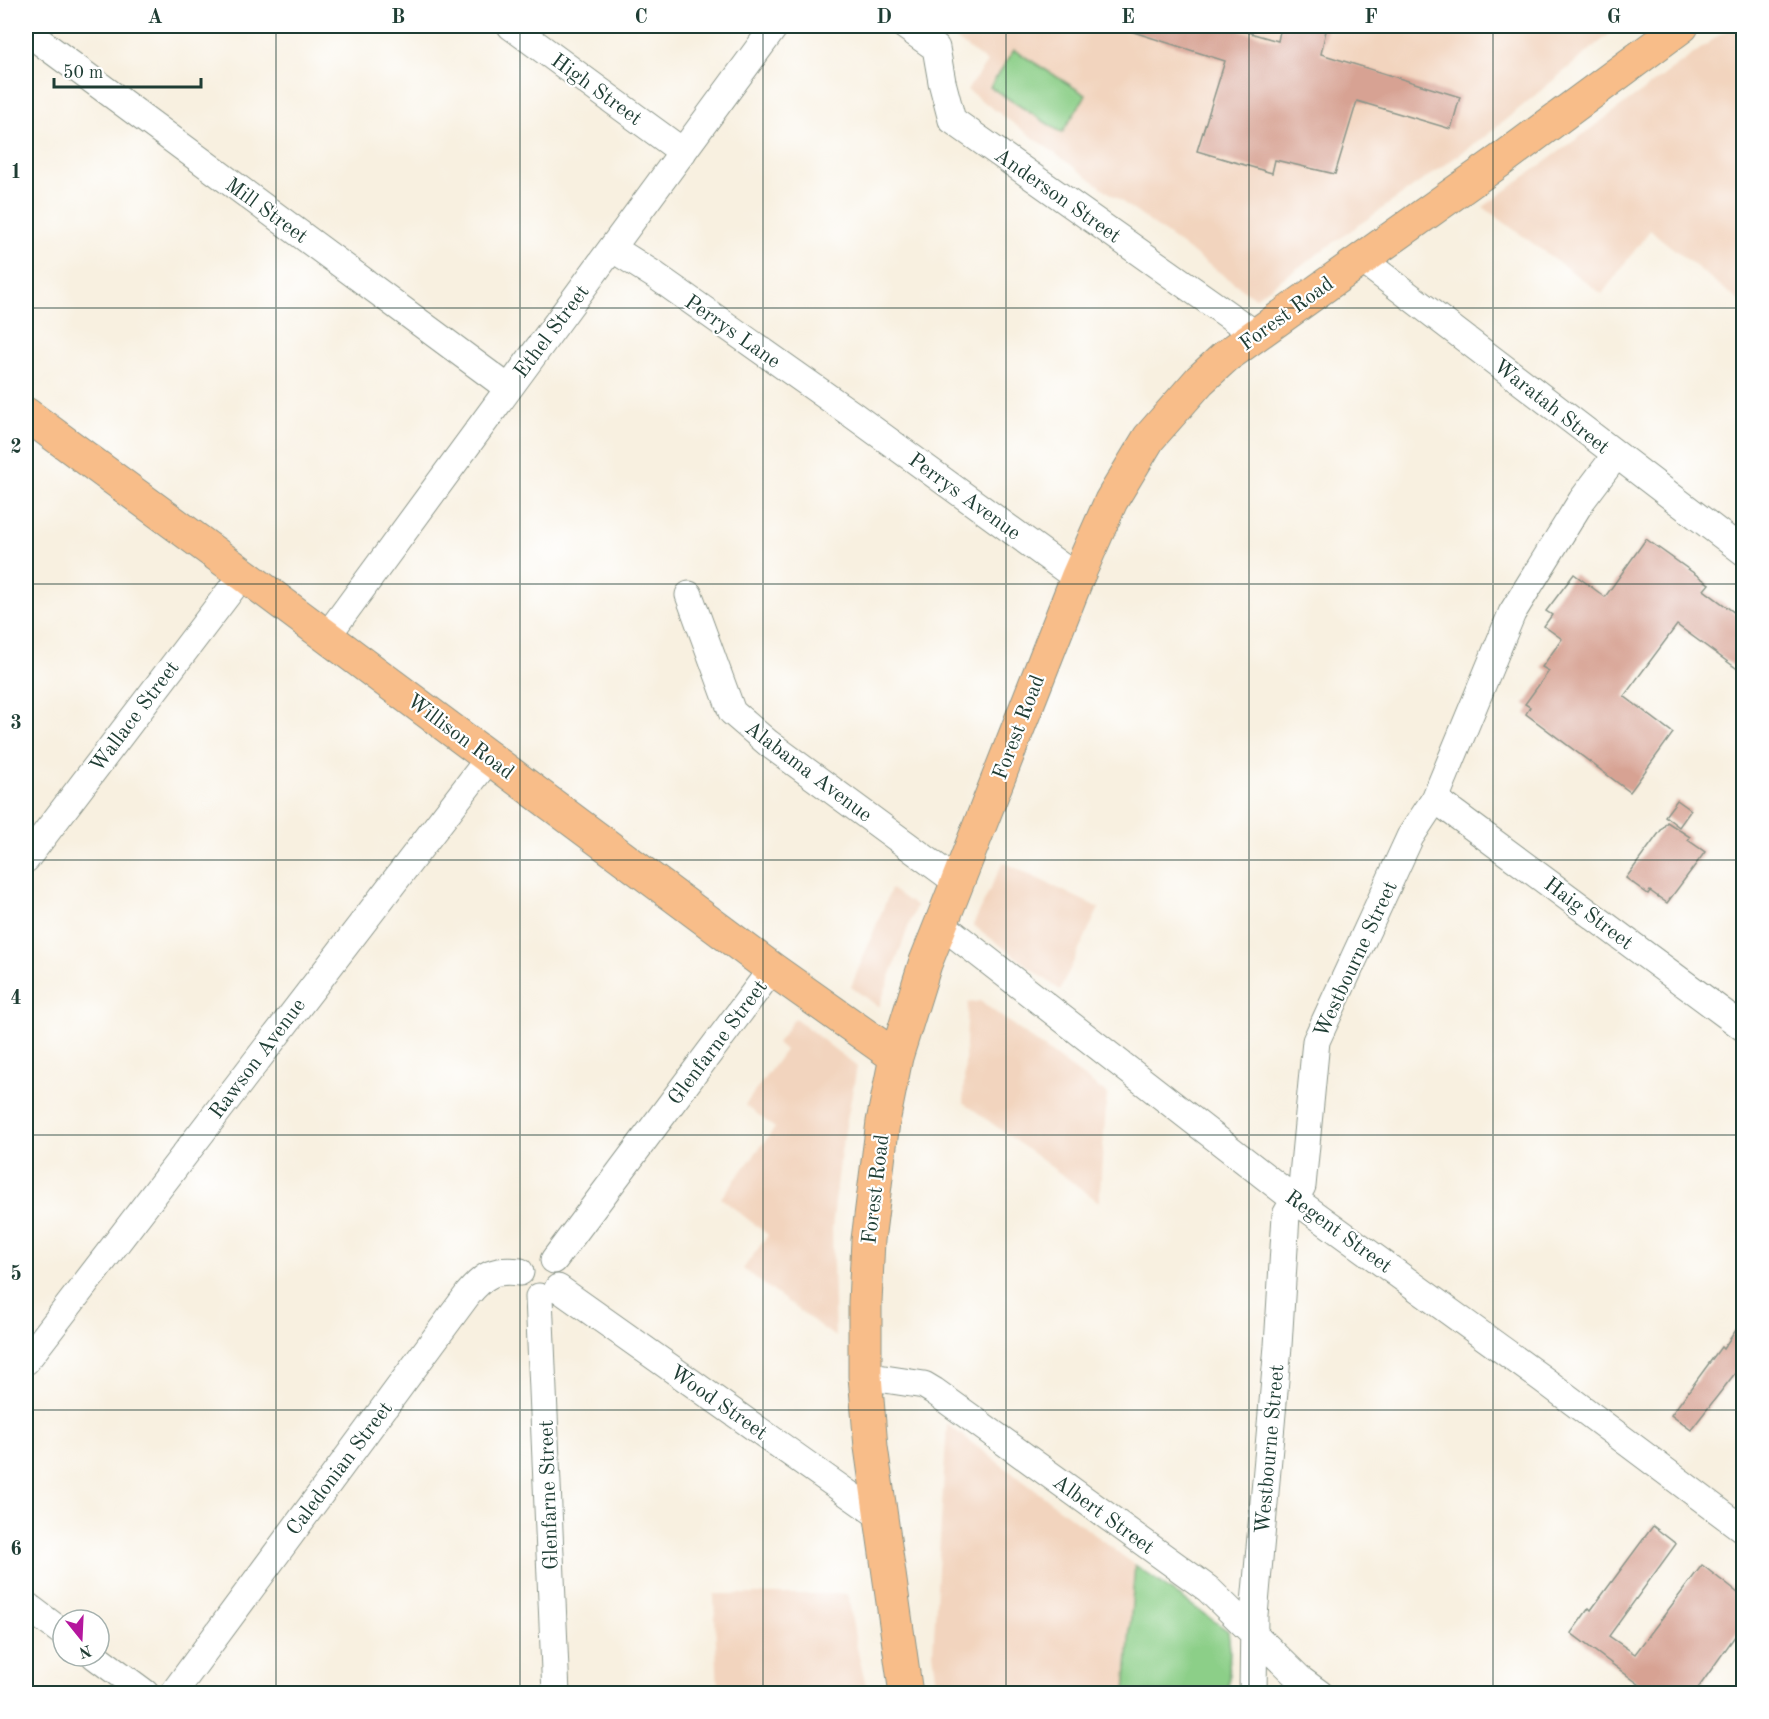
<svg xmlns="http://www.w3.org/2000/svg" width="1769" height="1719" font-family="'Old Standard TT',serif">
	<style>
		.built { fill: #f2d4be }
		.green { fill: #8ccf88; stroke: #56865e; stroke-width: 1.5 }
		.building { fill: #d7a293 }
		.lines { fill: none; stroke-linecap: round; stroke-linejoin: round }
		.minor-casing { stroke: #8c968a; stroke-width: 29 }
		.major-casing { stroke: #8c968a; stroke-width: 35 }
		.minor { stroke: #fff; stroke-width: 27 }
		.major { stroke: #f8bd89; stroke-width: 33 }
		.grid { fill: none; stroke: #1f3d34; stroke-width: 1.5; stroke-opacity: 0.55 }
		.labels { text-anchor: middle; stroke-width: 4.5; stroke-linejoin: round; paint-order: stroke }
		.street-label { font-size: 21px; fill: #1f3d34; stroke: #fff }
		.neatline { fill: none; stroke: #1f3d34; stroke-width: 2 }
		.grid-label { font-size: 20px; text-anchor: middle; font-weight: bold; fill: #1f3d34 }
	</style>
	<rect width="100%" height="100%" fill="#fff"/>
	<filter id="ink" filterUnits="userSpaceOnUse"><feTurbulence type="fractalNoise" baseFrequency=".0167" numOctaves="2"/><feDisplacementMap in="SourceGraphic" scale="12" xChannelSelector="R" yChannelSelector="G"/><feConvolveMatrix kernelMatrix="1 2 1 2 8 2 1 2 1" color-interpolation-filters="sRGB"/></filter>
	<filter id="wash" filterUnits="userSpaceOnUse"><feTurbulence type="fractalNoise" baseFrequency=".008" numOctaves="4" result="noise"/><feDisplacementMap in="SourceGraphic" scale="24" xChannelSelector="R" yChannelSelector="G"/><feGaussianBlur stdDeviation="1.35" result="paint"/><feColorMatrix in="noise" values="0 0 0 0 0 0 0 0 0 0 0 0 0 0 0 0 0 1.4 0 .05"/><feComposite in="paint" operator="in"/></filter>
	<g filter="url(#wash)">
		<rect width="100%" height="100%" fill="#f8f0e0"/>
		<path class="built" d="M964,26H1619L1487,135L1255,298L967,90L987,62L954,38Z
			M1732,26H1744L1743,304L1650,230L1602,294L1483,207Z
			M1003,862L1099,908L1060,990L973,925Z
			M891,889L916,906L879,1007L851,987Z
			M980,1001L1107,1094L1099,1202L963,1102L968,1003Z
			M795,1018L857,1067L841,1152L832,1228L835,1337L743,1269L768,1235L721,1198L775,1128L745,1105L785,1050L777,1043Z
			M947,1424L1135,1565L1125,1693L938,1694L933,1652Z
			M714,1594H848L856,1644L868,1693H718Z"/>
		<path class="green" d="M1014,50L1086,95L1062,133L990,87Z
			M1135,1565L1228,1631L1230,1649L1228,1693H1125Z"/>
		<g id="blocks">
			<path class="building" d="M1125,26H1226L1278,41L1281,26H1327L1321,54L1460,97L1451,129L1357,101L1335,174L1275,160L1272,173L1197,151L1225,61L1124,29Z
				M1646,539L1709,584L1704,590L1743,619V673L1677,625L1624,696L1673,733L1630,792L1526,714L1530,707L1525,704L1549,671L1542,667L1562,639L1544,626L1552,615L1546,611L1574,574L1605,597Z
				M1677,800L1691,810L1679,827L1665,816Z
				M1667,822L1690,837L1688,840L1705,852L1667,903L1650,891L1648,894L1626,878Z
				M1743,1320V1363L1691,1430L1671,1415L1721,1347L1723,1349Z
				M1653,1526L1676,1544L1609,1636L1635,1654L1702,1565L1743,1597V1625L1694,1694H1652L1571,1633L1589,1608L1591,1610Z"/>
		</g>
	</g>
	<g filter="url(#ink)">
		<use href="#blocks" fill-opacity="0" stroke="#8c968a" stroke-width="1.5"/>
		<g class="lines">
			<defs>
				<path id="minor" d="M511,26L683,152
					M905,26L936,48L942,82L952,120L1255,334
					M26,31L508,388
					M612,248L656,276L853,415L1077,578
					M1361,259L1744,552
					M689,595L732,712L768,743L957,882
					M327,636L775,26
					M1435,799L1744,1028
					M26,859L243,574
					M941,924L1294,1199L1544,1380L1744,1530
					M554,1260L772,969
					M558,1288L881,1517
					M539,1297L556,1694
					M26,1361L490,757
					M865,1376L924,1385L934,1391L1208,1589L1301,1680L1320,1694
					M26,1605L63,1633
					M95,1656L145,1693
					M175,1691L468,1294C485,1274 494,1269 520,1272
					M1253,1694L1254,1615L1278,1346L1286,1215L1302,1186L1316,1041L1410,837L1435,799L1512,613L1582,500L1616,455"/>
				<path id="major" d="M26,414L243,574L772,969L896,1057
					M906,1694L871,1447L865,1376V1303L868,1240L883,1122L896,1057L925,964L941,924L1077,578L1111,501L1149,438L1200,380L1225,357L1501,160L1682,26"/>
			</defs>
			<use href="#minor" class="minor-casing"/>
			<use href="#major" class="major-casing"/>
			<use href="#minor" class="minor"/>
			<use href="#major" class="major"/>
		</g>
	</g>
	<path class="grid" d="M276,26V1694M520,26V1694M763,26V1694M1006,26V1694M1249,26V1694M1493,26V1694M26,308H1744M26,584H1744M26,860H1744M26,1135H1744M26,1410H1744"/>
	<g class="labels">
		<g class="street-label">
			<text transform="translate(597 89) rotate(36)" y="7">High Street</text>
			<text transform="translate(1058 195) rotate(35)" y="7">Anderson Street</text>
			<text transform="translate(267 210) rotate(36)" y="7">Mill Street</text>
			<text transform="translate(1286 313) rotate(-36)" y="7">Forest Road</text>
			<text transform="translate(551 331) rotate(-53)" y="7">Ethel Street</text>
			<text transform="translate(733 331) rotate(35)" y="7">Perrys Lane</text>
			<text transform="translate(1552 406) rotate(38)" y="7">Waratah Street</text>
			<text transform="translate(965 496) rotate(36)" y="7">Perrys Avenue</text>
			<text transform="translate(134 716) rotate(-53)" y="7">Wallace Street</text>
			<text transform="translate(1018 727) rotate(-69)" y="7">Forest Road</text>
			<text transform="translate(461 736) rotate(37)" y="7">Willison Road</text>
			<text transform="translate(809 771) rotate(37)" y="7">Alabama Avenue</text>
			<text transform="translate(1589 913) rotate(37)" y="7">Haig Street</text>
			<text transform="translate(1355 959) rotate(-65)" y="7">Westbourne Street</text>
			<text transform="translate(717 1042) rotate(-53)" y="7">Glenfarne Street</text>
			<text transform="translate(257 1058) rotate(-53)" y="7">Rawson Avenue</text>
			<text transform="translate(875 1189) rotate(-83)" y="7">Forest Road</text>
			<text transform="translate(1339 1231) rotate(36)" y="7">Regent Street</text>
			<text transform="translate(719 1402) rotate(35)" y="7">Wood Street</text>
			<text transform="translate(1269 1449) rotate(-85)" y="7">Westbourne Street</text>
			<text transform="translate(339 1468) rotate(-53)" y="7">Caledonian Street</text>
			<text transform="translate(548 1495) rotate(-92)" y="7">Glenfarne Street</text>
			<text transform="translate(1104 1514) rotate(36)" y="7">Albert Street</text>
		</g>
	</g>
	<rect width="1769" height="1719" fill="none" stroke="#fff" stroke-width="66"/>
	<g transform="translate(81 1638) rotate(162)"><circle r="28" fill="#ffffff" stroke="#a5b1ae" stroke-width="1.5"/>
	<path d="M0-4.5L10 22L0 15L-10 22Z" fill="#b5179e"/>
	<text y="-9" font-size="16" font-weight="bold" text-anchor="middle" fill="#1f3d34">N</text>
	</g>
	<path d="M54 78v9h147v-9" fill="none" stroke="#1f3d34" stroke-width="3"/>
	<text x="63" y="78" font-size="18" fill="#1f3d34" stroke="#ffffff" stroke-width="4.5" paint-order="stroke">50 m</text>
	<rect x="33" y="33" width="1703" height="1653" class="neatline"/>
	<g class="grid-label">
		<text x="155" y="23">A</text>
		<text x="398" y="23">B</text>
		<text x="641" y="23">C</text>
		<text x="884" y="23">D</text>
		<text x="1128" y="23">E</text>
		<text x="1371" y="23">F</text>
		<text x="1614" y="23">G</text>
		<text x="16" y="178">1</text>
		<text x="16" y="453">2</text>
		<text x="16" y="729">3</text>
		<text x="16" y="1004">4</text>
		<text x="16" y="1280">5</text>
		<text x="16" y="1555">6</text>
	</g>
</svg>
